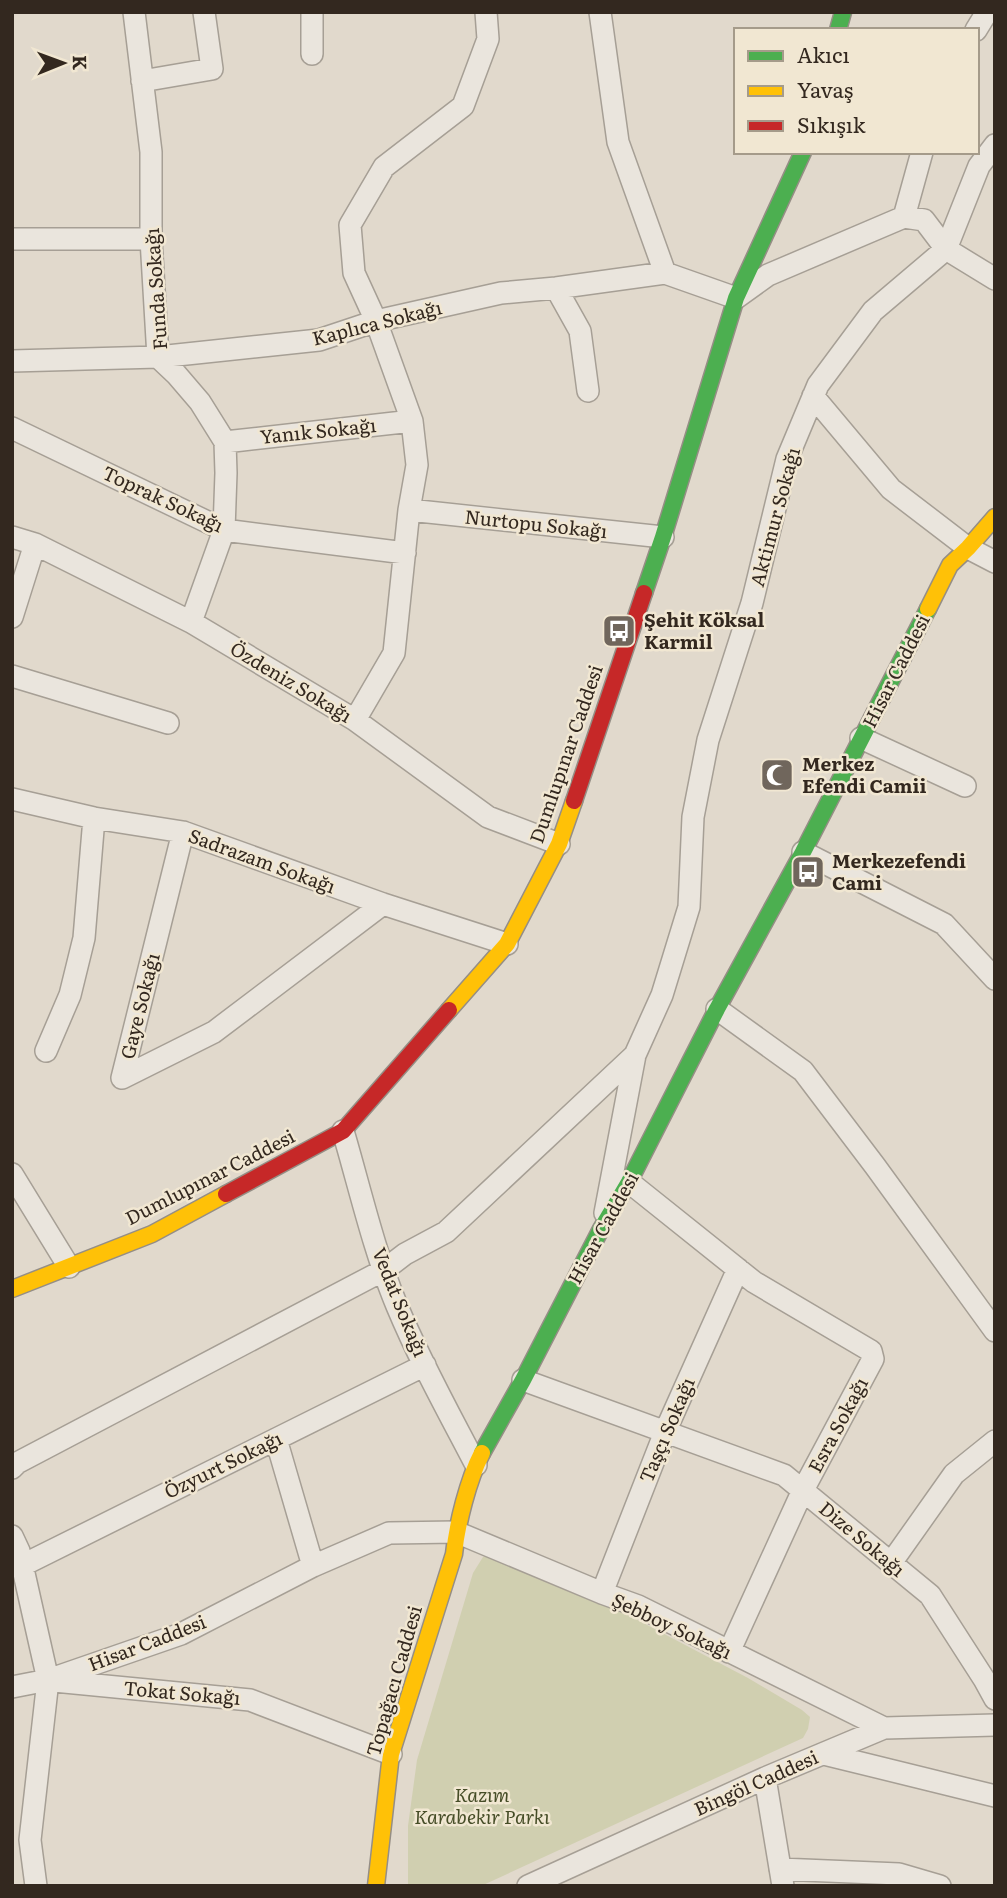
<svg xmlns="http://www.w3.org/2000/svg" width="1007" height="1898" font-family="Literata,serif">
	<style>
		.green { fill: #d0cfb0 }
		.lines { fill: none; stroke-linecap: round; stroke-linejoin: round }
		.street-casing { stroke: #a69f95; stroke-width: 24 }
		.fast-casing { stroke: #958e85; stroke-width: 19 }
		.slow-casing { stroke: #958e85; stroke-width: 19 }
		.jam-casing { stroke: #958e85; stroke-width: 19 }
		.street { stroke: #eae5dd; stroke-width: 21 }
		.fast { stroke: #4caf50; stroke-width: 16 }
		.slow { stroke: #ffc107; stroke-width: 16 }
		.jam { stroke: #c62828; stroke-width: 16 }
		.labels { text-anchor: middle; stroke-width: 5; stroke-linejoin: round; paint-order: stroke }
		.street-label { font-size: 19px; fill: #33281f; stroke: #f1e7d2 }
		.poi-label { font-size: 19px; font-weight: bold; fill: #33281f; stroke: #f1e7d2; text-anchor: start }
		.park-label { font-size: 19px; font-style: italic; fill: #464d27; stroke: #f1e7d2 }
	</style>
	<rect width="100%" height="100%" fill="#e1d9cc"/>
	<path class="green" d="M490,1555L592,1596L748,1678L802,1710L810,1717L808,1729L803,1738L481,1886H408V1826L417,1760L473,1573L483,1557Z"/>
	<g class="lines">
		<defs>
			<path id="street" d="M134,12L151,152V239L158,357L176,374L200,402L225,442L226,473L224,530L191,622
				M312,12V54
				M600,12L618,142L665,273
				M976,30L987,12
				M142,81L212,69L204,12
				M904,217L922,152
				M12,239H151
				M556,288L580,331L588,391
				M12,361L158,357L319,340L376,321L501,293L556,288L665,273L736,298L768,275L904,217L924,220L946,249L995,279
				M813,396L891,489L968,548L995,562
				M12,428L224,530L405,553
				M225,442L412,421
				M409,510L663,537
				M12,537L35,544L191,622L355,720L488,817L559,844
				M12,617L35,544
				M12,676L168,723
				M355,720L394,653L409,510L417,465L412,421L376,321L354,273L350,225L384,167L463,106L488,39L486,12
				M861,738L965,786
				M12,799L94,818L183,832L383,904L507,944
				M183,832L122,1078L214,1032L383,904
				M803,852L944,924L995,979
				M717,1009L803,1071L875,1166L995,1331
				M46,1051L70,995L84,938L94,818
				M343,1131C360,1189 374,1251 397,1306C420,1361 449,1413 476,1465
				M12,1174L69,1267
				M629,1182L754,1282L871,1351L873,1359L803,1490L729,1652
				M605,1213L635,1055L662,995L689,907L693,817L708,740L752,603L787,459L818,385L873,311L946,249L979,166L995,145
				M523,1380L784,1475L930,1595L984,1679L995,1699
				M276,1439L313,1566
				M12,1468L17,1463L384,1270L405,1254L446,1232L635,1055
				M12,1536L19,1551L48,1680L30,1840L36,1886
				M891,1563L954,1474L995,1441
				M21,1566L425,1365
				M602,1593L665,1432L738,1269
				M54,1681L250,1700L391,1754
				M12,1687L48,1680L181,1634L313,1566L389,1533L456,1532L602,1593L638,1606L884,1728
				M824,1754L995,1796
				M765,1778L783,1886
				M780,1869L899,1874L940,1886
				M528,1886L765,1778L884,1728L995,1725"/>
			<path id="fast" d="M838,30L843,12
				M644,593L663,537L736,298L803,152
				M482,1453L523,1380L601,1229L629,1182L717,1009L803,852L928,609"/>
			<path id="slow" d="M928,609L950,565L968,548L995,517
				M449,1010L507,944L559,844L574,801
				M12,1289L152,1234L226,1194
				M376,1886L391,1754L454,1554C457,1524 468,1480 482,1453"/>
			<path id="jam" d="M574,801L644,593
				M226,1194L343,1131L449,1010"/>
		</defs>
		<use href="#street" class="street-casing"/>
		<use href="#fast" class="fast-casing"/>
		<use href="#slow" class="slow-casing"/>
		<use href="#jam" class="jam-casing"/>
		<use href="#street" class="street"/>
		<use href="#fast" class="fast"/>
		<use href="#slow" class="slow"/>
		<use href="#jam" class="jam"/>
	</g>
	<defs>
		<symbol id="bus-square" viewBox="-11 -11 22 22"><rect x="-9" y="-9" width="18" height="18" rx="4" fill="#70665c" stroke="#f1e7d2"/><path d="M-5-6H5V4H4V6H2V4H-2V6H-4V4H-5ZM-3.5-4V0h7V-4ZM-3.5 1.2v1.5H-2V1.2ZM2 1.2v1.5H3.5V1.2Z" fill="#fff"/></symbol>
		<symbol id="mosque-square" viewBox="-11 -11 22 22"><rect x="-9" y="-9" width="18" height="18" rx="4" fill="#70665c" stroke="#f1e7d2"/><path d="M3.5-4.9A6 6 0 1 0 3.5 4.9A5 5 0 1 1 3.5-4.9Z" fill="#fff"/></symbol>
	</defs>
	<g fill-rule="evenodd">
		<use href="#bus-square" x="600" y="612" width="38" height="38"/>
		<use href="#mosque-square" x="758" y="756" width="38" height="38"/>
		<use href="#bus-square" x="789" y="853" width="38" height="38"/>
	</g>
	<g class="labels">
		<g class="street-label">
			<text transform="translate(156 289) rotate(-94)" y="7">Funda Sokağı</text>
			<text transform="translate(377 323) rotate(-14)" y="7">Kaplıca Sokağı</text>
			<text transform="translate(318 431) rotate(-6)" y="7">Yanık Sokağı</text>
			<text transform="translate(163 499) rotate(25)" y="7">Toprak Sokağı</text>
			<text transform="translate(775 517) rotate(-75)" y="7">Aktimur Sokağı</text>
			<text transform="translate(536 524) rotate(6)" y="7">Nurtopu Sokağı</text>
			<text transform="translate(896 671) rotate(-63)" y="7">Hisar Caddesi</text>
			<text transform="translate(291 682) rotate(31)" y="7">Özdeniz Sokağı</text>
			<text transform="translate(566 754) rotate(-71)" y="7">Dumlupınar Caddesi</text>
			<text transform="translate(262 861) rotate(20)" y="7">Sadrazam Sokağı</text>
			<text transform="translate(140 1006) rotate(-76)" y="7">Gaye Sokağı</text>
			<text transform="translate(210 1177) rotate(-27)" y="7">Dumlupınar Caddesi</text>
			<text transform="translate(603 1228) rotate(-61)" y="7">Hisar Caddesi</text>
			<text transform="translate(400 1302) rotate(68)" y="7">Vedat Sokağı</text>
			<text transform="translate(838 1425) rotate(-62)" y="7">Esra Sokağı</text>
			<text transform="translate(667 1430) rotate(-67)" y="7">Taşçı Sokağı</text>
			<text transform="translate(223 1465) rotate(-26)" y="7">Özyurt Sokağı</text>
			<text transform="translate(862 1539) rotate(40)" y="7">Dize Sokağı</text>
			<text transform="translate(672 1626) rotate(25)" y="7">Şebboy Sokağı</text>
			<text transform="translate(147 1643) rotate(-21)" y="7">Hisar Caddesi</text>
			<text transform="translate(394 1681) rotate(-74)" y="7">Topağacı Caddesi</text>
			<text transform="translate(182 1693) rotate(5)" y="7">Tokat Sokağı</text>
			<text transform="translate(756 1783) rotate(-24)" y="7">Bingöl Caddesi</text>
		</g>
		<g class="poi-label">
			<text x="644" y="627">Şehit Köksal<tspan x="644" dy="22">Karmil</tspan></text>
			<text x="802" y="771">Merkez<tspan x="802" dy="22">Efendi Camii</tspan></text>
			<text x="832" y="868">Merkezefendi<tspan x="832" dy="22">Cami</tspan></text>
		</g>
		<g class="park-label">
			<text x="482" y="1802">Kazım<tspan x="482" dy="22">Karabekir Parkı</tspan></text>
		</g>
	</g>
	<rect width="1007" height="1898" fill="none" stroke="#33281f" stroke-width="28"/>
	<rect x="734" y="28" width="245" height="126" fill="#f1e7d2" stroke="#a59b8a" stroke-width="2"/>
	<rect x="748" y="51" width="35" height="10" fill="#4caf50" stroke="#a59b8a" stroke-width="2"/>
	<text x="797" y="63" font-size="21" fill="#33281f">Akıcı</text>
	<rect x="748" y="86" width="35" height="10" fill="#ffc107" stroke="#a59b8a" stroke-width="2"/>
	<text x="797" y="98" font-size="21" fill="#33281f">Yavaş</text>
	<rect x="748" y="121" width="35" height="10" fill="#c62828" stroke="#a59b8a" stroke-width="2"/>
	<text x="797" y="133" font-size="21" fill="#33281f">Sıkışık</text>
	<g transform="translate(63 63) rotate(89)" stroke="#f1e7d2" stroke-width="5" paint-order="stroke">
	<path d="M0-5L12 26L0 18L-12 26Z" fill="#33281f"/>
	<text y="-10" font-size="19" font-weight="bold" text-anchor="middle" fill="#33281f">K</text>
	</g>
</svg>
